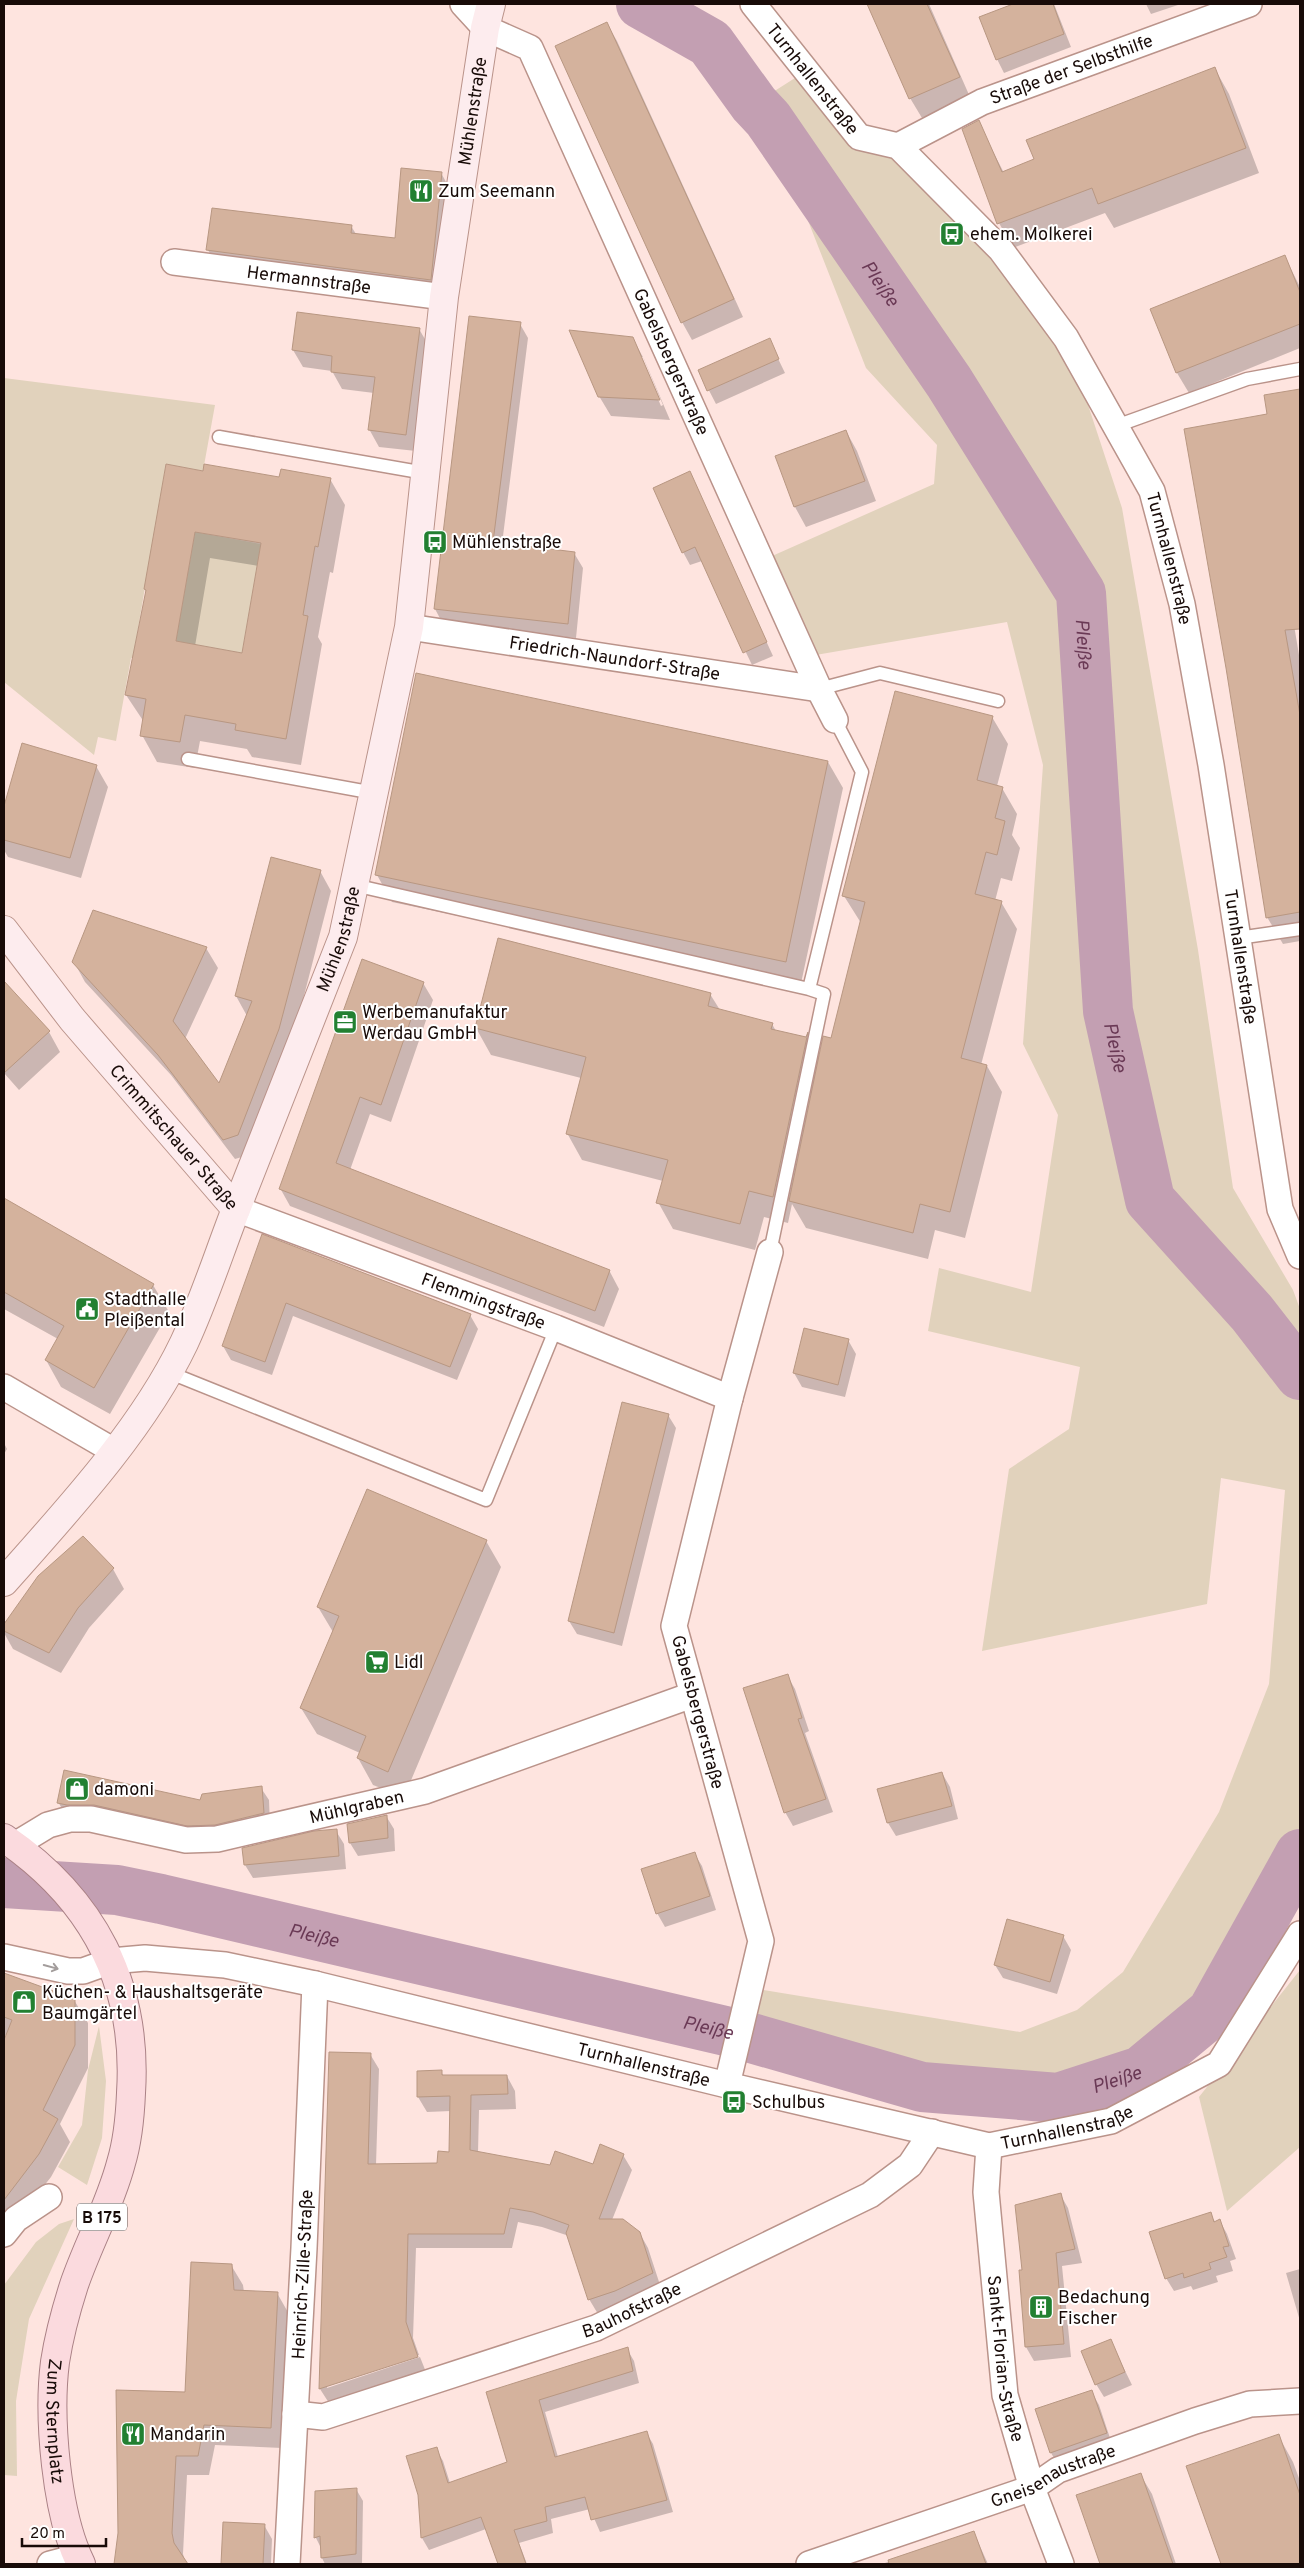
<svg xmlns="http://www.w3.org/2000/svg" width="1304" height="2568" font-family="Overpass,sans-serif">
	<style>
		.green { fill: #e1d2bc }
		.shadow { fill: #0003; fill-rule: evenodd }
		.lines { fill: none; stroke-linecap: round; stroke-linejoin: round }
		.river { stroke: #c39fb2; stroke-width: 50 }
		.building { fill: #d4b29d; stroke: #b89782; fill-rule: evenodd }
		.lane-casing { stroke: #ba938a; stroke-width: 15 }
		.street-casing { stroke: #ba938a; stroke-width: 28 }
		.secondary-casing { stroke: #ba938a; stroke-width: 30 }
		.primary-casing { stroke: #aa8185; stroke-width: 30 }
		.lane { stroke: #fff; stroke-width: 12 }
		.street { stroke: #fff; stroke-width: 25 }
		.secondary { stroke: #fdecee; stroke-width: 28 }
		.primary { stroke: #fbdade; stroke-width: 28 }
		.oneway { stroke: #a39d9c }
		.labels { text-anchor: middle; stroke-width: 4; stroke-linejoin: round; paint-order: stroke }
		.shield { fill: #fff; stroke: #5d5452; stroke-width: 1 }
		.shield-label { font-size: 16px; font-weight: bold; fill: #180b08 }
		.street-label { font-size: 18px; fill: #180b08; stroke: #fff }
		.poi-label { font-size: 18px; fill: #180b08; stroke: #fff; text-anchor: start }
		.water-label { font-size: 19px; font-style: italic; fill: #6a3955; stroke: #fff }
	</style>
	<rect width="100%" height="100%" fill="#fee4df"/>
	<path class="green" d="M806,71L859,137L898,146L1066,338L1122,508L1198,950L1233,1188L1293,1290L1300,1309V1854L1212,2012L1141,2071L1058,2098L922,2087L734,2033L758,1989L1020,2032L1077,2010L1123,1972L1219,1812L1269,1684L1285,1490L1221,1478L1207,1604L982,1651L1009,1469L1069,1429L1080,1367L928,1331L939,1268L1031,1292L1058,1115L1023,1044L1043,765L1007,622L804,657L761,561L934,484L937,445L866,368L768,119L754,104Z
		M4,378L215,405L203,471L166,464L133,658H131L116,741L98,737L94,755L4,682Z
		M195,532L261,544L242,653L176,641Z
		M1300,1970V2147L1227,2211L1199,2097Z
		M99,2026L106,2081L102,2138L87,2185L58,2167L82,2125L88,2070Z
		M74,2219L29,2319L16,2401L17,2476L4,2475V2285L36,2242L59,2224Z"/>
	<path class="shadow" d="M869,4H929L970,97L922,118L910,98Z
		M1017,4H1054L1071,47L1004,73L997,59L981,17Z
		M1146,4H1181L1151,14Z
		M607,24L617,41L743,317L692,340L682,322Z
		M1215,69L1229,94L1259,173L1114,228L1105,213L1013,248L999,223L978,122L1004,173L1035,160Z
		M441,173L450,189L439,295L217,266L208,250L351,226L356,234L396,240Z
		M1285,257L1300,287V348L1189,393L1177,373L1151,310Z
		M520,324L528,338L502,544L574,553L583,568L576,638L443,624L435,609Z
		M419,329L429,346L416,451L379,447L369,429L374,393L342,389L332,371L303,367L293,350Z
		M633,339L644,359L670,420L611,416L599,396ZM640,357H643L663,405L661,406Z
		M769,340L785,373L716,404L699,371Z
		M1300,390V618L1293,619L1300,661V941L1283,944L1267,917L1268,415L1266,396Z
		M846,431L857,451L876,501L806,527L795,507L776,456Z
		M204,472L280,479H330L345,505L333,573L330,572L318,637L322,644L301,765L252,757L247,749L200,741L195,768L157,762L142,735L144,722L126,695L146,592L145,589ZM210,558L259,566L243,655L195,646Z
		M689,473L773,656L752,665L702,561L690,565L683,552Z
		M992,717L1008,744L997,786L1002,788L1017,814L1012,835L1020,848L1012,881L1001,878L995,901L1001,902L1017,929L981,1065L987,1066L1002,1092L965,1238L935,1230L928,1259L806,1228L792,1204L788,1223L764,1217L755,1250L673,1229L658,1202L663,1181L582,1160L567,1133L581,1078L491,1055L476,1028L710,994L720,1010L772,1024L776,1031L807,1038L808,1035L820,1057L832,1039L861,923L844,896Z
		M23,745L96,766L108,787L81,878L8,857L4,850V810Z
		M828,762L843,788L800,988L392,902L377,875Z
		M320,871L331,891L290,1050L249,1155L235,1159L171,1075L85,982L74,962L206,948L218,968L185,1039L219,1085L247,1016L236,996Z
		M4,983L49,1032L60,1052L19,1090L4,1073Z
		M423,983L433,1000L391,1122L370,1114L350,1170L610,1272L619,1289L604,1327L290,1206L280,1188Z
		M4,1200L153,1285L169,1312L110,1414L61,1387L46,1360L58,1339L4,1309Z
		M263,1236L470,1315L478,1329L457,1380L293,1316L272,1375L231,1360L223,1346Z
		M848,1340L856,1354L845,1397L802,1387L794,1373Z
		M668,1415L676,1428L622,1646L577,1634L569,1621Z
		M4,1443L7,1449L4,1454Z
		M486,1541L501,1567L404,1797L373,1785L358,1758L360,1753L317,1734L301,1708L333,1632L318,1607Z
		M113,1569L124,1589L89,1628L61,1673L13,1649L4,1633V1626L43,1573Z
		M787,1675L795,1689L809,1731L805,1733L833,1812L793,1826L785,1812Z
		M942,1773L950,1787L958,1819L896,1836L888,1823Z
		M261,1788L269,1800L270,1826L195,1838L66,1815L58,1802H201Z
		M386,1816L394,1829L395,1851L358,1856L350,1843Z
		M336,1831L344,1844L346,1869L253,1878L245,1865Z
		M694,1853L702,1866L716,1910L665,1927L657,1913Z
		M1063,1936L1071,1950L1057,1994L1003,1978L995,1965Z
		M5,1974L74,2000L88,2023V2068L60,2124L70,2142L51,2177L4,2236V2043L7,2036L4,2035Z
		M330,2054H370L379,2069L376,2165L438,2164L451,2153V2111L427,2112L418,2097V2072H441L444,2076H507L515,2091L516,2109L479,2110L478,2153L550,2166H593L623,2155L632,2170L612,2220L639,2232L648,2248L661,2288L598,2314L589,2299L569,2236L542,2227L518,2222L512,2248H416L413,2338L419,2355L327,2385V2388L420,2357L426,2372L329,2403L320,2389Z
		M1060,2194L1068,2208L1082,2263L1062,2266L1071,2357L1034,2361L1026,2347L1020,2271H1023Z
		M1210,2214L1216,2223L1220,2221L1227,2234L1236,2259L1230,2261L1233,2271L1216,2276L1218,2282L1193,2290L1191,2286L1174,2291L1166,2278Z
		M231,2265L243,2285L244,2292L277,2293L289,2314L282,2448L215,2445L209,2475H187L183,2554L186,2564H119L116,2559L186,2393Z
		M1300,2269V2321L1286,2273Z
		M1110,2340L1132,2385L1104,2397L1096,2384Z
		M627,2349L634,2361L639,2383L545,2412L558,2457L646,2432L653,2444L673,2512L600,2532L590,2509L551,2519L553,2533L519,2543L527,2564H499L486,2529L429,2550L422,2538L419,2495L436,2449L443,2461L450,2483L508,2463L488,2393Z
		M1091,2391L1099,2405L1113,2447L1059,2466L1051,2453Z
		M1278,2435L1293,2462L1300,2481V2564H1223L1188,2467Z
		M1140,2474L1152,2494L1176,2564H1102L1078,2496Z
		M356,2489L363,2501L362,2564H325L322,2558L321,2548L316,2538V2492Z
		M224,2523L264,2525L272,2539L271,2564H223Z
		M974,2533L988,2564H882Z"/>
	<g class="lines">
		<g class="river">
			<path id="s1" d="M641,4L710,43L754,104L768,119L949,382L1081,593L1108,1011L1150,1200L1252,1313L1300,1375"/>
			<path id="s2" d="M4,1883L117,1890L161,1899L734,2033L922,2087L1058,2098L1141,2071L1212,2012L1300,1854"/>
		</g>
	</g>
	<path class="building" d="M867,4H927L960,77L909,99Z
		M1013,4H1053L1064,34L996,60L979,17Z
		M607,22L734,299L681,323L555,46Z
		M1215,67L1246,148L1098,204L1092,188L997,224L962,129L979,120L1002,172L1034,159L1026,140Z
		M401,168L442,172L431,280L206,250L212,208L352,225L351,233L395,238Z
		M1285,255L1300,292V324L1176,373L1150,309Z
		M297,312L420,328L406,435L368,430L375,377L331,372L332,356L292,350Z
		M469,316L521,322L493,542L575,552L568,624L434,609Z
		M569,330L633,337L660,400L598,397Z
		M770,338L779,359L707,391L698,370Z
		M1300,389V629L1285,630L1300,715V912L1266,918L1226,668L1184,429L1267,414L1264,395Z
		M846,430L865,481L794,507L775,456Z
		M166,464L203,471L204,464L279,477L281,469L331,478L318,547L315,546L303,615L308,616L286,739L235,730L236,724L185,715L180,742L140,736L146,699L125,695L146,590L144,589ZM195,532L261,543L242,653L176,641Z
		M690,471L767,642L743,653L695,547L682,553L653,488Z
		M416,673L828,761L786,962L375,875Z
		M895,691L993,716L977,780L1003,787L995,818L1005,821L997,855L986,852L975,894L1002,901L961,1058L987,1065L950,1212L920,1204L913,1233L789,1201L823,1036L831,1038L865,902L842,896Z
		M22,743L97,765L70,858L4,840V806Z
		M271,857L321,870L279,1029L238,1135L223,1140L158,1055L72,962L93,910L207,947L173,1021L219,1083L252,1001L235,996Z
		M498,938L711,993L708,1006L773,1023L771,1029L806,1037L808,1032L773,1197L749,1191L740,1224L656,1203L668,1160L566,1134L586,1057L475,1028Z
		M362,959L424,982L381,1105L360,1097L336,1163L610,1270L595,1311L279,1189Z
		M4,981L50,1031L4,1073Z
		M4,1198L154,1284L94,1388L45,1360L64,1326L4,1292Z
		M262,1234L471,1314L450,1367L286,1303L265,1362L222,1346Z
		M804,1328L849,1339L838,1385L793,1373Z
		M622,1402L669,1414L614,1633L568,1621Z
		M367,1489L487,1540L388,1772L357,1758L366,1736L300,1708L339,1616L317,1607Z
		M83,1536L114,1568L78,1608L49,1653L4,1631V1624L38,1576Z
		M788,1674L802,1718L798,1719L826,1799L784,1813L743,1688Z
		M64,1770L200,1800L202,1794L262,1786L264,1813L215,1825L187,1826L94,1805H67L57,1803Z
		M942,1772L952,1806L887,1823L877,1789Z
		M387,1815L388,1838L349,1843L347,1824Z
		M337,1829L339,1856L244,1865L242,1848L314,1831Z
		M695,1852L710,1896L656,1914L641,1869Z
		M1007,1919L1064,1935L1050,1982L994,1965Z
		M4,1973L75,1999V2045L43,2110L58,2119L39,2154L4,2200V2040L12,2020L4,2017Z
		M329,2052L371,2053L368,2164L437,2163L438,2151L449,2152L450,2096L417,2097V2071L442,2070V2075H507L508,2094L471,2095L470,2150L550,2165L555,2151L593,2164L600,2144L624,2154L599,2219H623L640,2232L653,2273L615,2291L588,2300L566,2233L569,2225L533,2212L510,2208L504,2234H408L406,2322L418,2357L319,2389Z
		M1061,2193L1075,2249L1056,2253L1064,2344L1025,2347L1019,2270H1022L1015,2205Z
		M1211,2212L1214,2222L1220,2219L1229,2246L1223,2247L1227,2257L1209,2263L1211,2269L1184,2278L1183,2273L1165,2279L1149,2232Z
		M191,2262L232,2264L234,2290L278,2292L271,2428L204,2425L198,2456H176L172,2533L174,2543L188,2564H114L118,2533L116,2390L185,2392Z
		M1111,2339L1125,2372L1095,2385L1081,2351Z
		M628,2347L633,2371L539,2400L555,2457L647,2431L667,2500L591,2520L585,2497L545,2507L547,2521L514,2530L526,2564H498L481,2517L421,2538L418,2495L406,2456L437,2447L448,2483L507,2462L486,2392Z
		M1092,2390L1107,2433L1050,2453L1035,2409Z
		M1279,2434L1300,2495V2564H1221L1186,2466Z
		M1141,2473L1173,2564H1100L1076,2495Z
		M357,2488L356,2554L321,2558L320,2536L314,2538L315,2491Z
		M223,2522L265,2524L263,2564H221Z
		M974,2531L986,2564H889L888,2560Z"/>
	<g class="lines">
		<defs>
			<path id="lane" d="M1116,426L1247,379L1300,369
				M219,437L425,473
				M819,689L880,673L998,701
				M188,759L374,793
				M354,885L809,989
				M1238,938L1300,929
				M770,1252L824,994L809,989L862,772L835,720
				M168,1372L486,1500L556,1328"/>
			<g id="street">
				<path id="s3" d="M463,4L485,28L530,48L819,689L835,720"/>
				<path id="s4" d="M753,4L859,137L898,146L1001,250L1066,338L1152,491L1182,604L1211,765L1280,1209L1300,1256"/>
				<path id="s5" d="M898,146L982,102L1249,4"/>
				<path id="s6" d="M174,262L444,297"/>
				<path id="s7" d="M409,627L819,689"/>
				<path id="s8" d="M236,1209L556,1328L730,1398"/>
				<path d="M4,1387L114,1451"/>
				<path id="s9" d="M15,1845L48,1825L70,1819H91L186,1840L217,1839L425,1791L692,1695"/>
				<path id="s10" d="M4,1957L68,1971H83L111,1961L145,1958L225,1965L315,1984L727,2085L989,2146L1111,2121L1219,2064L1300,1934"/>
				<path d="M727,2085L761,1941L674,1626L730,1398L770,1252"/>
				<path id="s11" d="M989,2146L986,2192L1005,2395L1032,2488L1061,2564"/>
				<path d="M4,2234L16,2219L49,2197"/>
				<path id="s12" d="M295,2414L323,2417L596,2328L870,2195L910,2165L932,2132"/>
				<path d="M50,2564L77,2557"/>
				<path id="s13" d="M287,2564L304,2248L315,1984"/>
				<path id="s14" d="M809,2564L1032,2488L1058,2470L1195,2421L1250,2404L1300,2401"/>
			</g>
			<g id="secondary">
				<path id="s15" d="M4,930L72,1019L236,1209C219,1253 204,1300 184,1343C143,1429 67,1511 4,1582"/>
				<path id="s16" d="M236,1209L343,937L409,627L444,297L485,28L491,4"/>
			</g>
			<g id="primary">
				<path id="s17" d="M4,1838C93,1899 138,1984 131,2093C130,2117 128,2140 121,2163C110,2205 88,2244 74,2285C66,2310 59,2336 55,2362C48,2417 56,2514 81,2564"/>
			</g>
		</defs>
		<use href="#lane" class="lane-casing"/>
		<use href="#street" class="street-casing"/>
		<use href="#secondary" class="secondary-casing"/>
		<use href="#primary" class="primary-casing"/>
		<use href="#lane" class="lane"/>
		<use href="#street" class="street"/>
		<use href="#secondary" class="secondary"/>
		<use href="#primary" class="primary"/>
	</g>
	<defs><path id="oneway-shaft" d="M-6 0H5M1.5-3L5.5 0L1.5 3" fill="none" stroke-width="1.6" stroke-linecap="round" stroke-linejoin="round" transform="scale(1.25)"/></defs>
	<use class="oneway" href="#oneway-shaft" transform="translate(51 1967) rotate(15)"/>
	<defs>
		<symbol id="restaurant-square" viewBox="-11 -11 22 22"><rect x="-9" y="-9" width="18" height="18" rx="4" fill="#228031" stroke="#fff"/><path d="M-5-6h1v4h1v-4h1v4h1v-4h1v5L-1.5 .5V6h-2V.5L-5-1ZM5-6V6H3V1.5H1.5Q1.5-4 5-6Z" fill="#fff"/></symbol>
		<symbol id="bus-square" viewBox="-11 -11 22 22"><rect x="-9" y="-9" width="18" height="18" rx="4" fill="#228031" stroke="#fff"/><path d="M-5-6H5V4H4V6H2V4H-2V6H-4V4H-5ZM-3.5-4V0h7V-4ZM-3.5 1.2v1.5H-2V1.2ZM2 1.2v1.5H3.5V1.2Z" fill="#fff"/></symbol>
		<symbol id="office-square" viewBox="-11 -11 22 22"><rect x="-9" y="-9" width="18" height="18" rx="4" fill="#228031" stroke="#fff"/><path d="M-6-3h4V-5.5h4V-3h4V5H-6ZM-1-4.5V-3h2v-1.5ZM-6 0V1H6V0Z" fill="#fff"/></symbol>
		<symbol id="civic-square" viewBox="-11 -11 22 22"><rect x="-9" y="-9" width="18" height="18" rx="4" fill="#228031" stroke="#fff"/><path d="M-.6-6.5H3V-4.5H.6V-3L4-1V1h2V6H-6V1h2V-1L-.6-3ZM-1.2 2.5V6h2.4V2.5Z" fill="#fff"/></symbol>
		<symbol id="supermarket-square" viewBox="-11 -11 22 22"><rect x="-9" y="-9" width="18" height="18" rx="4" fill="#228031" stroke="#fff"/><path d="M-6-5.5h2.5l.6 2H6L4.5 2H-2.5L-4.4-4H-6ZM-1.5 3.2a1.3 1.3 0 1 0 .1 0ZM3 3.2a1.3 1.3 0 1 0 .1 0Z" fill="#fff"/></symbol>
		<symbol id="shop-square" viewBox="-11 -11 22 22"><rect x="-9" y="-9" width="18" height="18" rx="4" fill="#228031" stroke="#fff"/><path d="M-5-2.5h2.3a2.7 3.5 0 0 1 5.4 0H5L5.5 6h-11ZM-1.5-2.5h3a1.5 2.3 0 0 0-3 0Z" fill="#fff"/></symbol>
		<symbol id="building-square" viewBox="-11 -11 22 22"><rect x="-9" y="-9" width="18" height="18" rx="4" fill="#228031" stroke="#fff"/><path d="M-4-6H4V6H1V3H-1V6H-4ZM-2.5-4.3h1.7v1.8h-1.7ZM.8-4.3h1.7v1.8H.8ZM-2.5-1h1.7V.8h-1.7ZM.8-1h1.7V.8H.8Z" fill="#fff"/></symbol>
	</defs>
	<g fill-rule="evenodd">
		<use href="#restaurant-square" x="407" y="177" width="28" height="28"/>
		<use href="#bus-square" x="938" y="220" width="28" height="28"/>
		<use href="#bus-square" x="421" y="528" width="28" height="28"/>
		<use href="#office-square" x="331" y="1008" width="28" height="28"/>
		<use href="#civic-square" x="73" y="1295" width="28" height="28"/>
		<use href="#supermarket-square" x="363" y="1648" width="28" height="28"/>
		<use href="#shop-square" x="63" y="1775" width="28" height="28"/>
		<use href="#shop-square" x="10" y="1988" width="28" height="28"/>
		<use href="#bus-square" x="720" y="2088" width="28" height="28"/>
		<use href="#building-square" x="1027" y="2293" width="28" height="28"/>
		<use href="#restaurant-square" x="119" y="2420" width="28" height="28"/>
	</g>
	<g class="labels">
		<rect class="shield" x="77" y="2203.5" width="50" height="27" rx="4"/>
		<g class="shield-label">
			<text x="102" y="2223">B 175</text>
		</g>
		<g class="street-label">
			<text dy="6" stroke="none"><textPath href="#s5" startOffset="190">Straße der Selbsthilfe</textPath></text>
			<text dy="6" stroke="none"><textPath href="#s4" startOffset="96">Turnhallenstraße</textPath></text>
			<text dy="6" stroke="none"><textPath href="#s16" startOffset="1129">Mühlenstraße</textPath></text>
			<text dy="6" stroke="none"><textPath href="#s6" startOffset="136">Hermannstraße</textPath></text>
			<text dy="6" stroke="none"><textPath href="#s3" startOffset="426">Gabelsbergerstraße</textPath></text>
			<text dy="6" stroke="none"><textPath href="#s4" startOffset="711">Turnhallenstraße</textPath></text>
			<text dy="6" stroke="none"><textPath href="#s7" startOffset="208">Friedrich-Naundorf-Straße</textPath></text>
			<text dy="6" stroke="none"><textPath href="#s16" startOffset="289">Mühlenstraße</textPath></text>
			<text dy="6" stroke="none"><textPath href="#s4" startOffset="1116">Turnhallenstraße</textPath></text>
			<text dy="6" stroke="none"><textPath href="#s15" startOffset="268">Crimmitschauer Straße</textPath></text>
			<text dy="6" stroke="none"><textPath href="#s8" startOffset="264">Flemmingstraße</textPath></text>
			<text transform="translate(698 1712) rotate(75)" y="6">Gabelsbergerstraße</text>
			<text dy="6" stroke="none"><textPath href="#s9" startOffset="354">Mühlgraben</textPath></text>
			<text dy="6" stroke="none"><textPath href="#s10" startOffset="655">Turnhallenstraße</textPath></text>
			<text dy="6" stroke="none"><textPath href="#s10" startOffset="1090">Turnhallenstraße</textPath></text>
			<text dy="6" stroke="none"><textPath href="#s13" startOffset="290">Heinrich-Zille-Straße</textPath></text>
			<text dy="6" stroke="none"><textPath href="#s12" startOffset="355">Bauhofstraße</textPath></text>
			<text dy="6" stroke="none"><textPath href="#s11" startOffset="214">Sankt-Florian-Straße</textPath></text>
			<text dy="6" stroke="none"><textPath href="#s17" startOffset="640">Zum Sternplatz</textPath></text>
			<text dy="6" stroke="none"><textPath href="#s14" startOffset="260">Gneisenaustraße</textPath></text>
		</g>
		<g class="poi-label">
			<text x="438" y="197">Zum Seemann</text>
			<text x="970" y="240">ehem. Molkerei</text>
			<text x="452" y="548">Mühlenstraße</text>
			<text x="362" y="1018">Werbemanufaktur<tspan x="362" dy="21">Werdau GmbH</tspan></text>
			<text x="104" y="1305">Stadthalle<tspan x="104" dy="21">Pleißental</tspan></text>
			<text x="394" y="1668">Lidl</text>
			<text x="94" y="1795">damoni</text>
			<text x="42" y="1998">Küchen- &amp; Haushaltsgeräte<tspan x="42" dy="21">Baumgärtel</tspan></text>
			<text x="752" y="2108">Schulbus</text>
			<text x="1058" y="2303">Bedachung<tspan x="1058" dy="21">Fischer</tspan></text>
			<text x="150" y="2440">Mandarin</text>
		</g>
		<g class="water-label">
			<text dy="7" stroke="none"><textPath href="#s1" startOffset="374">Pleiße</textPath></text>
			<text dy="7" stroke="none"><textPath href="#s1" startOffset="794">Pleiße</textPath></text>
			<text dy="7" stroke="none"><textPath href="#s1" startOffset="1199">Pleiße</textPath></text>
			<text dy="7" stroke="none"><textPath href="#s2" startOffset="315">Pleiße</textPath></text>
			<text dy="7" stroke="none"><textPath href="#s2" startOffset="720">Pleiße</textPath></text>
			<text dy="7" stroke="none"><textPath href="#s2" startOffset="1140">Pleiße</textPath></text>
		</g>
	</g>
	<rect width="1304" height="2568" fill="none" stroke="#180b08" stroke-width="10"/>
	<path d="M22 2538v8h84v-8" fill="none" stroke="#180b08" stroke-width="2.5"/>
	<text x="30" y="2538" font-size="15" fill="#180b08" stroke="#ffffff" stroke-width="4" paint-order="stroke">20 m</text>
</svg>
